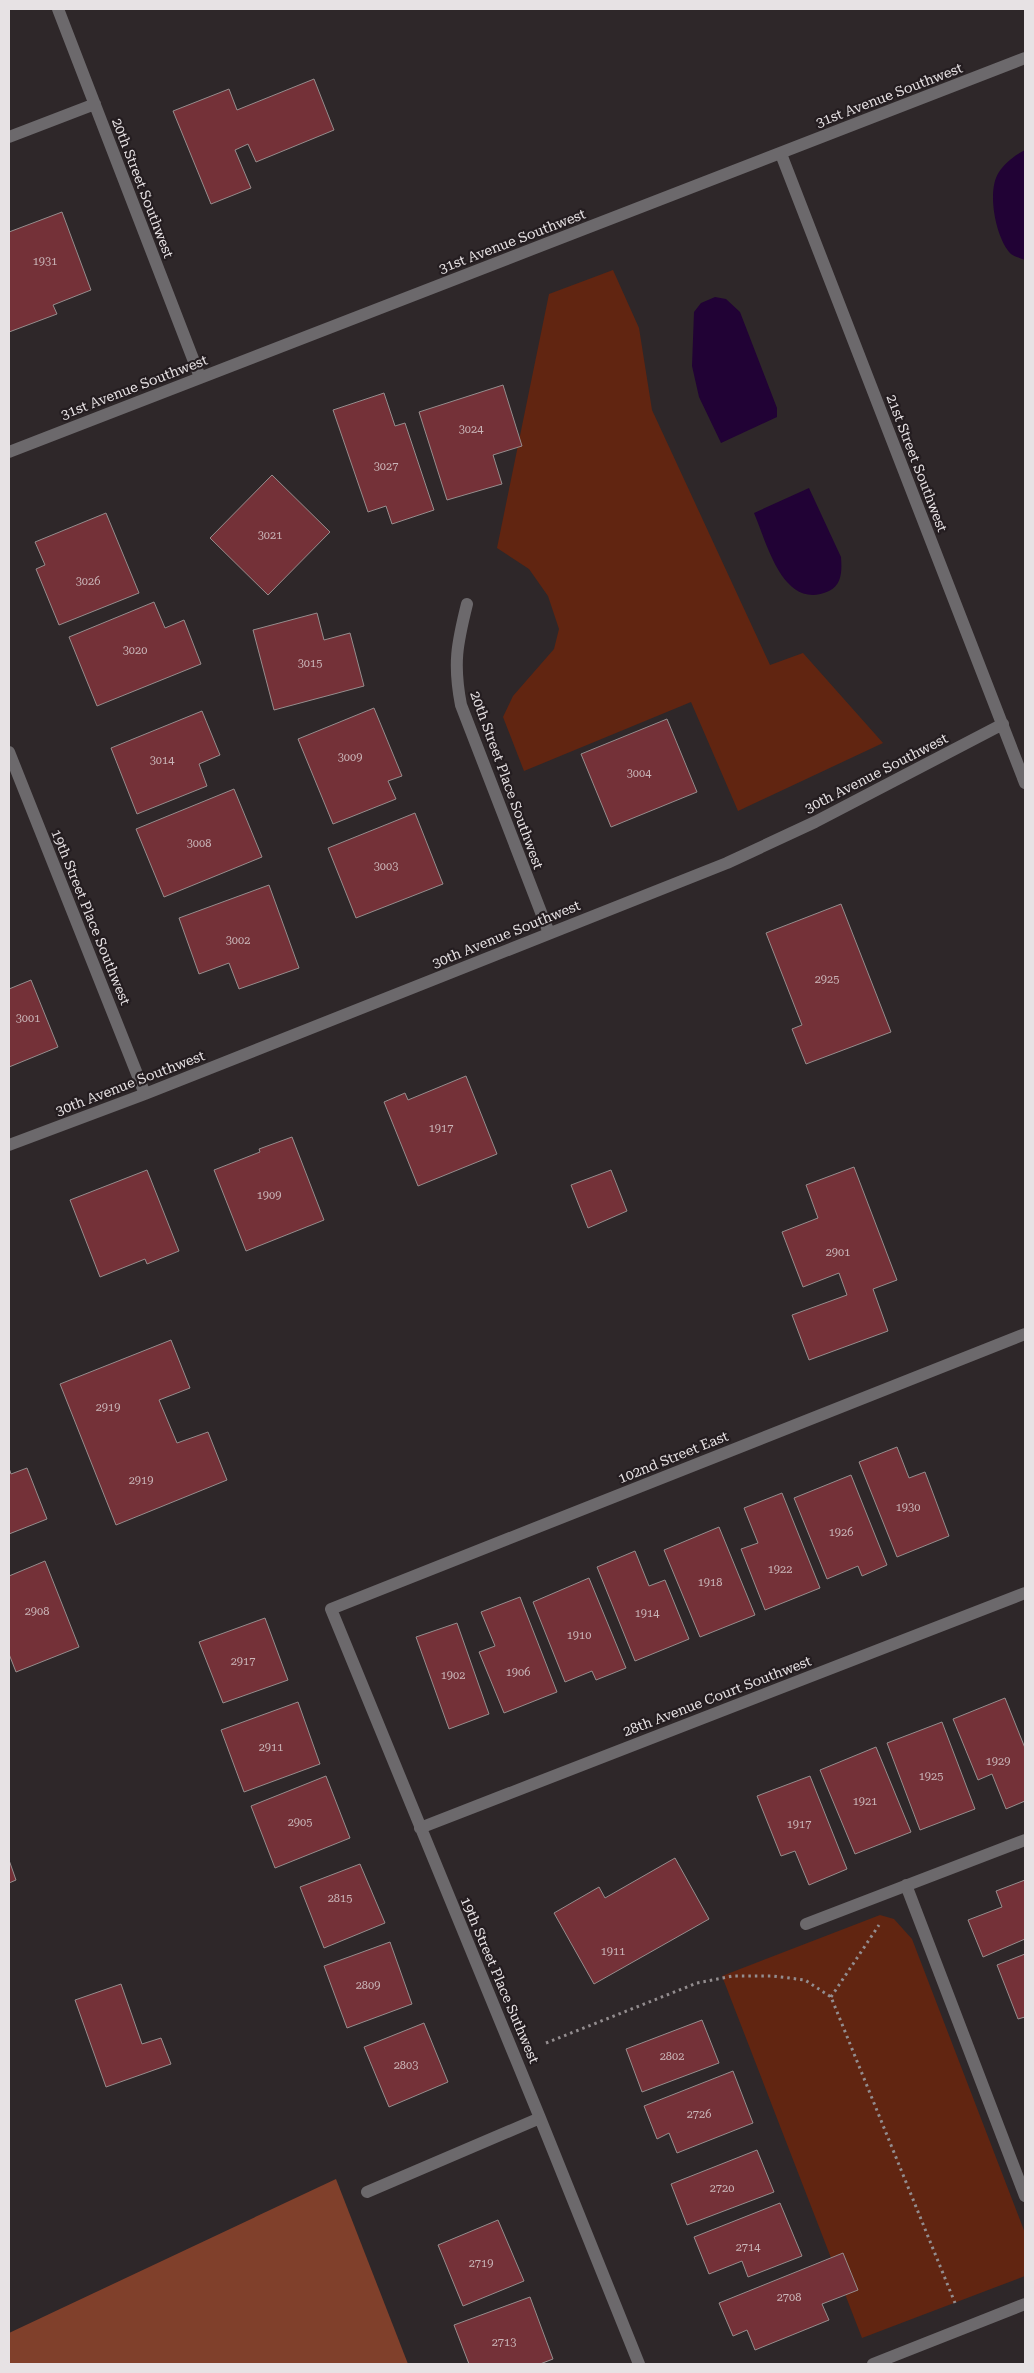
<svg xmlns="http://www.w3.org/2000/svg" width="1034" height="2373" font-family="'Roboto Serif',serif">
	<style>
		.green { fill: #612511 }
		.forest { fill: #80402b }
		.water { fill: #210235 }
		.building { fill: #743138; stroke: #968d8d }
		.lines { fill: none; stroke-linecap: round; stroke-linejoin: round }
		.path { stroke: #938d8f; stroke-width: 3; stroke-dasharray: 2.5 4; stroke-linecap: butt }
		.service { stroke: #6c696c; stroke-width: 12 }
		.minor { stroke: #6c696c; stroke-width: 12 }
		.tertiary { stroke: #6c696c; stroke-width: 12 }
		.labels { text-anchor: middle; stroke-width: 4.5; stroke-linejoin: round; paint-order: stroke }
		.number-label { font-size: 11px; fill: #cab6b9 }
		.street-label { font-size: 14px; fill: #e7e2e4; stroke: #241d20 }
	</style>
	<rect width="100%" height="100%" fill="#2e2729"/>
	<path class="green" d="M613,270L639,328L652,410L770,665L803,653L883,743L738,811L691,702L524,771L503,717L513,696L554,649L559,629L548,596L529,569L497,548L549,294Z
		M880,1915L894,1919L912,1939L1025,2233V2276L862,2338L722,1976Z"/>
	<path class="forest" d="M336,2179L408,2364H9V2333Z"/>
	<path class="water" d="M1025,150V260C1021,258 1015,257 1011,254C996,239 986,191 999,172C1005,163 1015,155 1025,150Z
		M715,297L726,299L740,312L777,408V417L721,443L699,397L692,366L694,312L701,303Z
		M809,488L841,557C842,571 842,585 829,591C783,612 767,543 754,513Z"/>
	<path class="building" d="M314,79L334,130L256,162L248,144L235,150L251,188L211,204L173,111L229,89L237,110Z
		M62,212L91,290L53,305L57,314L9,332V232Z
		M503,385L522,446L493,455L502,484L447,500L419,412Z
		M384,393L395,426L405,423L434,510L392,524L386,506L368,512L333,410Z
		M272,475L330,532L268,595L210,538Z
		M106,513L139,593L59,625L36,569L45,565L35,542Z
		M154,602L165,628L184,620L201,664L97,706L69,637Z
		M317,613L324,640L350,633L364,686L274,710L253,630Z
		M374,708L402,776L388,781L396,799L333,824L298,739Z
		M202,711L220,755L199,764L207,786L137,814L111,748Z
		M667,719L697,792L611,827L581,754Z
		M234,789L262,857L164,897L136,829Z
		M415,813L443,884L356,918L328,848Z
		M269,885L299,968L239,989L229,963L199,974L179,918Z
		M841,904L891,1032L806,1064L792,1029L802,1025L766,933Z
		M31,980L58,1047L9,1067V989Z
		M466,1076L497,1154L418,1186L384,1102L405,1093L408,1100Z
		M292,1137L324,1220L246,1251L214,1170L260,1152L259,1149Z
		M854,1167L897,1280L873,1289L888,1331L809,1360L792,1315L847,1295L839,1273L803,1287L782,1232L818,1218L806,1185Z
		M147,1170L179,1251L147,1264L145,1259L100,1277L70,1200Z
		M611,1170L627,1211L588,1228L571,1185Z
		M171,1340L190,1388L159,1400L177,1443L208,1432L227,1480L116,1525L60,1384Z
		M897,1447L909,1478L925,1472L949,1536L897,1557L859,1462Z
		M9,1468L11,1474L27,1468L47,1519L9,1534Z
		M851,1475L887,1565L862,1576L858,1566L827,1579L794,1498Z
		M782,1493L820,1588L765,1610L741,1549L758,1543L744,1508Z
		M719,1527L755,1615L700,1637L664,1550Z
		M635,1551L649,1586L665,1580L689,1639L635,1661L597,1567Z
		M45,1561L79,1647L16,1672L9,1654V1576Z
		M589,1578L626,1668L596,1680L592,1671L565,1682L533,1602Z
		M520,1597L557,1692L504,1713L479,1652L495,1646L481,1612Z
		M265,1618L288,1680L223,1703L199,1642Z
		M457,1623L489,1714L449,1729L416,1637Z
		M1005,1698L1025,1748V1801L1006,1809L992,1774L978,1780L953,1719Z
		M298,1702L320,1764L244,1792L221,1730Z
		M942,1722L975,1809L920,1830L887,1743Z
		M876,1747L911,1832L855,1854L820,1770Z
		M326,1776L350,1838L275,1868L251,1806Z
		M810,1776L847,1869L809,1885L795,1851L781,1856L757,1796Z
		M675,1858L709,1919L594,1984L554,1913L599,1887L605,1898Z
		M9,1860L16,1880L9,1883Z
		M360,1864L385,1923L324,1948L300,1887Z
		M1025,1880V1939L983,1957L968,1920L1002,1907L996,1891Z
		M390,1942L412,2004L347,2028L324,1966Z
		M1025,1954V2017L1018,2019L997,1965Z
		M121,1984L142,2044L161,2038L171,2064L106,2087L75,2000Z
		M702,2020L719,2063L642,2092L626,2049Z
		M424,2023L448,2082L389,2107L364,2047Z
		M733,2071L753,2123L677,2153L669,2133L657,2139L644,2106Z
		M757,2150L774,2192L687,2225L671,2184Z
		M780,2203L802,2256L748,2277L742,2261L709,2274L694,2237Z
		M498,2220L524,2281L463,2306L438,2245Z
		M843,2253L858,2290L822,2304L829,2320L755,2350L747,2330L733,2336L719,2303Z
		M530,2297L553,2359L540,2364H469L454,2325Z"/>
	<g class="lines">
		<path class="path" d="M831,1997L879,1925
			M546,2043L697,1983L733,1976H773L805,1980L831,1997L955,2303"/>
		<path class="service" d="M906,1885L1025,2196
			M806,1924L1025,1840"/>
		<path class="minor" d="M58,9L200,377
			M9,137L95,104
			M781,154L1025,783
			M467,604C457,644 453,664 461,705L549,933
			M9,752L145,1094
			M9,1145L145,1094L727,863L815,822L1003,724
			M420,1828L1025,1593
			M367,2192L540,2118
			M639,2364L540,2118L331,1609L1025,1334
			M873,2364L1025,2304"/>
		<path class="tertiary" d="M9,452L1025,58"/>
	</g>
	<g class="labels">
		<g class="number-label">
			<text x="45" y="265">1931</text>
			<text x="471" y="433">3024</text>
			<text x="386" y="470">3027</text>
			<text x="270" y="539">3021</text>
			<text x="88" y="585">3026</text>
			<text x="135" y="654">3020</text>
			<text x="310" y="667">3015</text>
			<text x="350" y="761">3009</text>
			<text x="162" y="764">3014</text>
			<text x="639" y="777">3004</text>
			<text x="199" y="847">3008</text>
			<text x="386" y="870">3003</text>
			<text x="238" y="944">3002</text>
			<text x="827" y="983">2925</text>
			<text x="28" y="1022">3001</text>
			<text x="441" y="1132">1917</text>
			<text x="269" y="1199">1909</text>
			<text x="838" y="1256">2901</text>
			<text x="108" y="1411">2919</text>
			<text x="141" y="1484">2919</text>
			<text x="908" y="1511">1930</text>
			<text x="841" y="1536">1926</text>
			<text x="780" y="1573">1922</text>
			<text x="710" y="1586">1918</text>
			<text x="37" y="1615">2908</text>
			<text x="647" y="1617">1914</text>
			<text x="579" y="1639">1910</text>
			<text x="243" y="1665">2917</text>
			<text x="518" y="1676">1906</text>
			<text x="453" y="1679">1902</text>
			<text x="271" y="1751">2911</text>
			<text x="998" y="1765">1929</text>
			<text x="931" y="1780">1925</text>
			<text x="865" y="1805">1921</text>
			<text x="300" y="1826">2905</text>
			<text x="799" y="1828">1917</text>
			<text x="340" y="1902">2815</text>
			<text x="613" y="1955">1911</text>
			<text x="368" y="1989">2809</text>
			<text x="672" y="2060">2802</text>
			<text x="406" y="2069">2803</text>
			<text x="699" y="2118">2726</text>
			<text x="722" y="2192">2720</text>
			<text x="748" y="2251">2714</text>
			<text x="481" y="2267">2719</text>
			<text x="789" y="2301">2708</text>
			<text x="504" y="2346">2713</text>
		</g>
		<g class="street-label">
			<text transform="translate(889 95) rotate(-21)" y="5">31st Avenue Southwest</text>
			<text transform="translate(143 188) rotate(69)" y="5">20th Street Southwest</text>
			<text transform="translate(512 241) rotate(-21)" y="5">31st Avenue Southwest</text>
			<text transform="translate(134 387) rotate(-21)" y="5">31st Avenue Southwest</text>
			<text transform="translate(917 463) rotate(69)" y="5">21st Street Southwest</text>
			<text transform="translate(876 773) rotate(-27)" y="5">30th Avenue Southwest</text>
			<text transform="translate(507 780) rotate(70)" y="5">20th Street Place Southwest</text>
			<text transform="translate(91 917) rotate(68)" y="5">19th Street Place Southwest</text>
			<text transform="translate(506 934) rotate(-22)" y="5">30th Avenue Southwest</text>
			<text transform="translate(130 1083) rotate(-21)" y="5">30th Avenue Southwest</text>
			<text transform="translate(673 1457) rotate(-22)" y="5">102nd Street East</text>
			<text transform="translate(717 1696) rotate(-21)" y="5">28th Avenue Court Southwest</text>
			<text transform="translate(500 1980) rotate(67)" y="5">19th Street Place Suthwest</text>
		</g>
	</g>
	<rect width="1034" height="2373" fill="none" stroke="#e7e2e4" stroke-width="20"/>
</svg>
